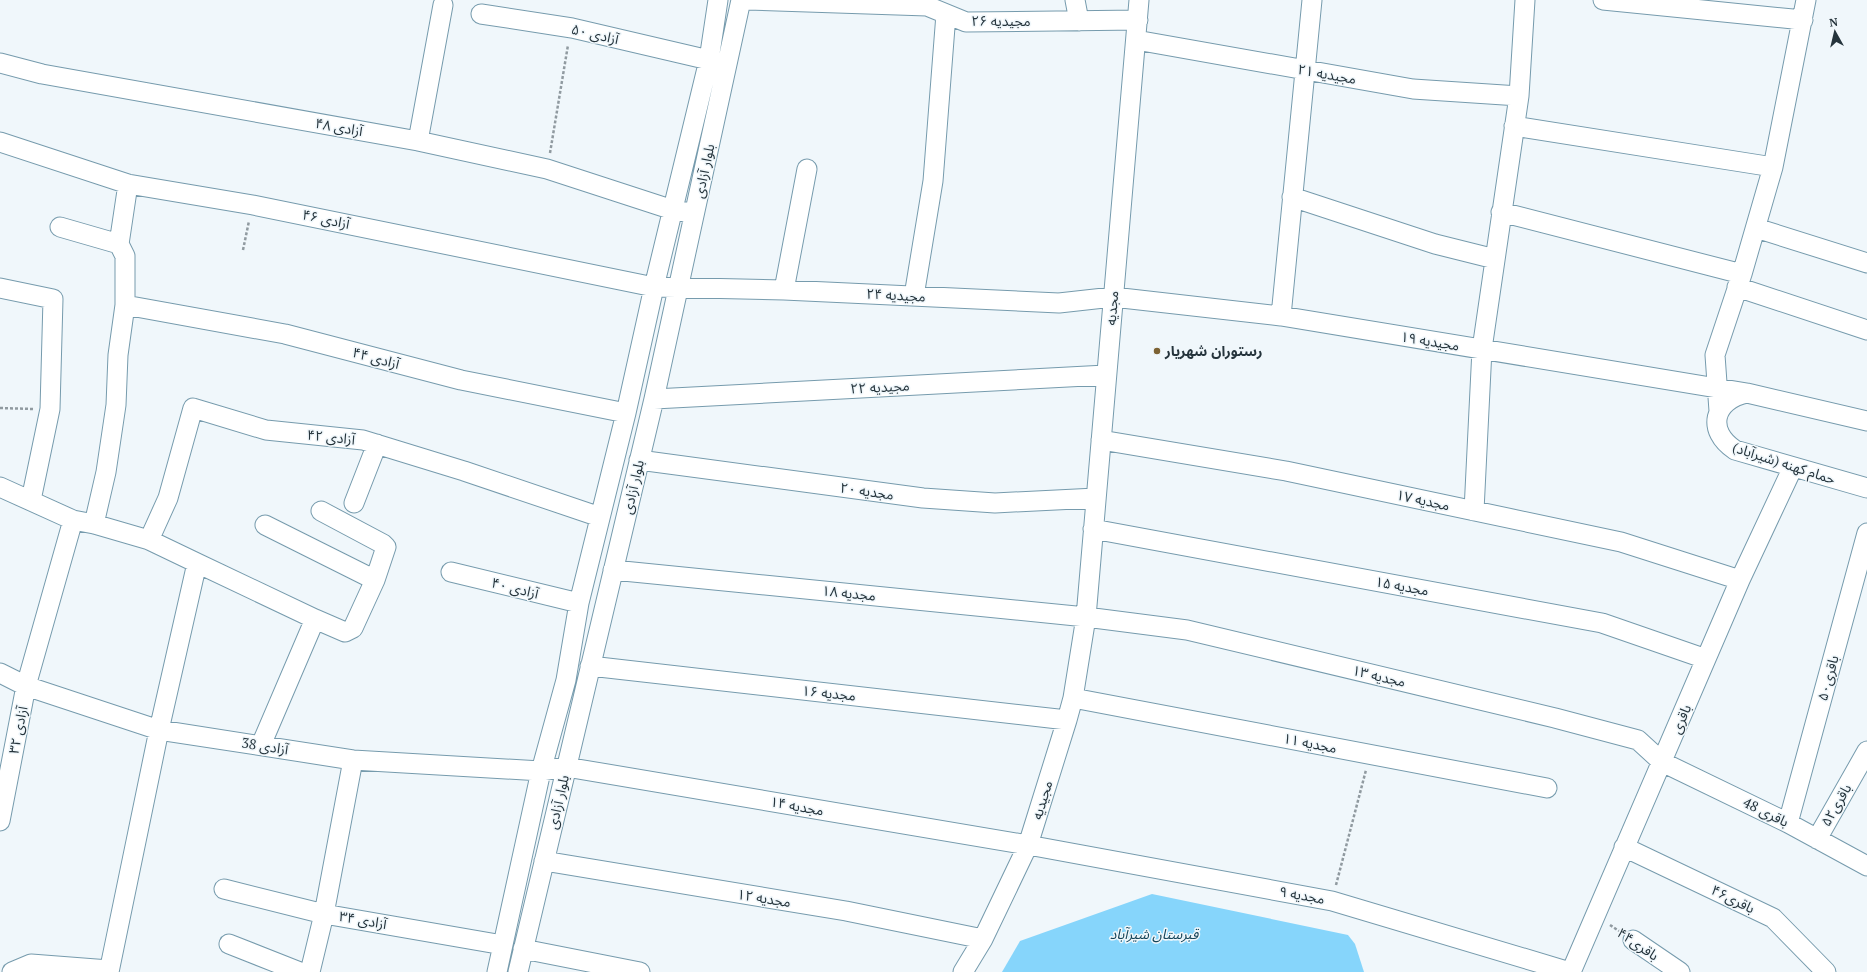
<svg xmlns="http://www.w3.org/2000/svg" width="1867" height="972" font-family="'PT Serif','Noto Sans Arabic',serif">
	<style>
		.green { fill: #86d5fb }
		.lines { fill: none; stroke-linecap: round; stroke-linejoin: round }
		.minor-casing { stroke: #769bad; stroke-width: 21 }
		.path { stroke: #909aa0; stroke-width: 2.5; stroke-dasharray: 3 2; stroke-linecap: butt }
		.minor { stroke: #fff; stroke-width: 19 }
		.poi-dot { fill: #7c6234; stroke: #f0f7fb; stroke-width: 1.5 }
		.labels { text-anchor: middle; stroke-width: 3; stroke-linejoin: round; paint-order: stroke }
		.street-label { font-size: 14px; fill: #25343c; stroke: #f0f7fb }
		.poi-label { font-size: 14px; font-weight: bold; fill: #25343c; stroke: #f0f7fb; text-anchor: start }
		.park-label { font-size: 14px; font-style: italic; fill: #144459; stroke: #f0f7fb }
	</style>
	<rect width="100%" height="100%" fill="#f0f7fb"/>
	<path class="green" d="M1152,894L1348,935L1355,944L1364,972H1002L1020,941Z"/>
	<g class="lines">
		<defs>
			<path id="minor" d="M747,0L927,6L966,22L1138,20
				M1075,0L1079,21
				M1603,0L1803,20
				M481,14L572,28L709,60
				M1136,40L1413,89L1519,96
				M0,63L42,74L418,141L547,169L673,210L686,212
				M1514,126L1773,167
				M418,141L443,5
				M0,142L128,184L253,205L654,287L784,290L1059,303L1113,297L1281,316L1747,393
				M1292,197L1435,244L1495,259
				M1501,212L1742,274
				M60,227L119,244
				M1756,228L1867,263
				M1737,287L1867,330
				M0,288L53,299L50,409L31,500
				M784,290L807,169
				M914,296L933,181L946,14
				M125,305L285,334L461,380L626,413
				M1281,316L1312,0
				M654,399L1106,375
				M1719,411L1715,355L1742,274L1773,167L1806,0
				M1867,421L1747,393C1713,400 1706,431 1735,450L1867,488
				M1101,440L1286,471L1621,542L1740,580
				M639,460L923,498L995,503L1096,498
				M0,487L73,520L94,524L149,540L197,563L159,730L109,972
				M354,503L377,444
				M1474,511L1482,349L1519,96L1525,0
				M94,524L106,472L116,405L118,355L125,305V256L119,244L128,184
				M265,525L375,580
				M1093,529L1602,623L1706,659
				M149,540L168,498L193,408L266,430L363,440L464,471L600,517
				M197,563L315,619L261,745
				M613,570L1086,617L1187,630L1555,718L1638,740L1662,762L1788,823L1867,866
				M451,572L579,603
				M315,619L345,632L353,628L375,580L386,547L383,544L321,511
				M590,666L1067,720
				M0,673L26,686L159,730L353,760L541,771L566,767L1028,845L1332,901L1570,972
				M1073,698L1547,788
				M0,821L26,686L73,520
				M1788,823L1867,533
				M1817,839L1867,751
				M1624,847L1773,918L1826,972
				M544,861L846,911L983,939
				M224,889L324,914L503,945
				M1633,940L1680,972
				M229,944L300,972
				M523,949L640,972
				M12,972L31,964L109,970
				M310,972L324,914L353,760
				M497,972L541,771L566,680L579,603L626,413L654,287L709,60L718,0
				M518,972L654,399L741,0
				M963,972L983,939L1028,845L1067,720L1073,698L1086,617L1139,0
				M1571,972L1740,580L1793,467"/>
		</defs>
		<use href="#minor" class="minor-casing"/>
		<path class="path" d="M550,153L568,45
			M243,250L249,221
			M0,408L33,409
			M1336,885L1366,770
			M1610,925L1619,931"/>
		<use href="#minor" class="minor"/>
	</g>
	<circle class="poi-dot" cx="1157" cy="351" r="4"/>
	<g class="labels">
		<g class="street-label">
			<text x="1001" y="26">مجیدیه ۲۶</text>
			<text transform="translate(595 34) rotate(13)" y="5">آزادی ۵۰</text>
			<text transform="translate(1327 74) rotate(10)" y="5">مجیدیه ۲۱</text>
			<text transform="translate(339 127) rotate(10)" y="5">آزادی ۴۸</text>
			<text transform="translate(704 171) rotate(-78)" y="5">بلوار آزادی</text>
			<text transform="translate(326 219) rotate(12)" y="5">آزادی ۴۶</text>
			<text transform="translate(896 295) rotate(3)" y="5">مجیدیه ۲۴</text>
			<text transform="translate(1112 308) rotate(-85)" y="5">مجدیه</text>
			<text transform="translate(1430 341) rotate(9)" y="5">مجیدیه ۱۹</text>
			<text transform="translate(376 358) rotate(15)" y="5">آزادی ۴۴</text>
			<text transform="translate(880 387) rotate(-3)" y="5">مجیدیه ۲۲</text>
			<text transform="translate(331 437) rotate(6)" y="5">آزادی ۴۲</text>
			<text transform="translate(1784 463) rotate(18)" y="5">حمام کهنه (شیرآباد)</text>
			<text transform="translate(633 487) rotate(-77)" y="5">بلوار آزادی</text>
			<text transform="translate(867 491) rotate(8)" y="5">مجدیه ۲۰</text>
			<text transform="translate(1423 500) rotate(12)" y="5">مجدیه ۱۷</text>
			<text transform="translate(1402 586) rotate(10)" y="5">مجدیه ۱۵</text>
			<text transform="translate(515 588) rotate(14)" y="5">آزادی ۴۰</text>
			<text transform="translate(849 593) rotate(6)" y="5">مجدیه ۱۸</text>
			<text transform="translate(1379 676) rotate(13)" y="5">مجدیه ۱۳</text>
			<text transform="translate(1828 678) rotate(-75)" y="5">باقری۵۰</text>
			<text transform="translate(829 693) rotate(6)" y="5">مجدیه ۱۶</text>
			<text transform="translate(1681 719) rotate(-67)" y="5">باقری</text>
			<text transform="translate(18 730) rotate(-79)" y="5">آزادی ۳۲</text>
			<text transform="translate(1310 743) rotate(11)" y="5">مجدیه ۱۱</text>
			<text transform="translate(265 746) rotate(9)" y="5">آزادی 38</text>
			<text transform="translate(1042 800) rotate(-73)" y="5">مجیدیه</text>
			<text transform="translate(558 802) rotate(-77)" y="5">بلوار آزادی</text>
			<text transform="translate(1836 805) rotate(-60)" y="5">باقری۵۲</text>
			<text transform="translate(797 806) rotate(10)" y="5">مجدیه ۱۴</text>
			<text transform="translate(1766 812) rotate(26)" y="5">باقری 48</text>
			<text transform="translate(1302 895) rotate(10)" y="5">مجدیه ۹</text>
			<text transform="translate(764 898) rotate(9)" y="5">مجدیه ۱۲</text>
			<text transform="translate(1733 899) rotate(26)" y="5">باقری۴۶</text>
			<text transform="translate(363 920) rotate(10)" y="5">آزادی ۳۴</text>
			<text transform="translate(1638 944) rotate(34)" y="5">باقری۴۴</text>
		</g>
		<g class="poi-label">
			<text x="1165" y="356">رستوران شهریار</text>
		</g>
		<g class="park-label">
			<text x="1154" y="939">قبرستان شیرآباد</text>
		</g>
	</g>
	<g transform="translate(1835 32) rotate(352)" stroke="#f0f7fb" stroke-width="3" paint-order="stroke">
	<path d="M0-3L7 15L0 10L-7 15Z" fill="#25343c"/>
	<text y="-6" font-size="11" font-weight="bold" text-anchor="middle" fill="#25343c">N</text>
	</g>
</svg>
